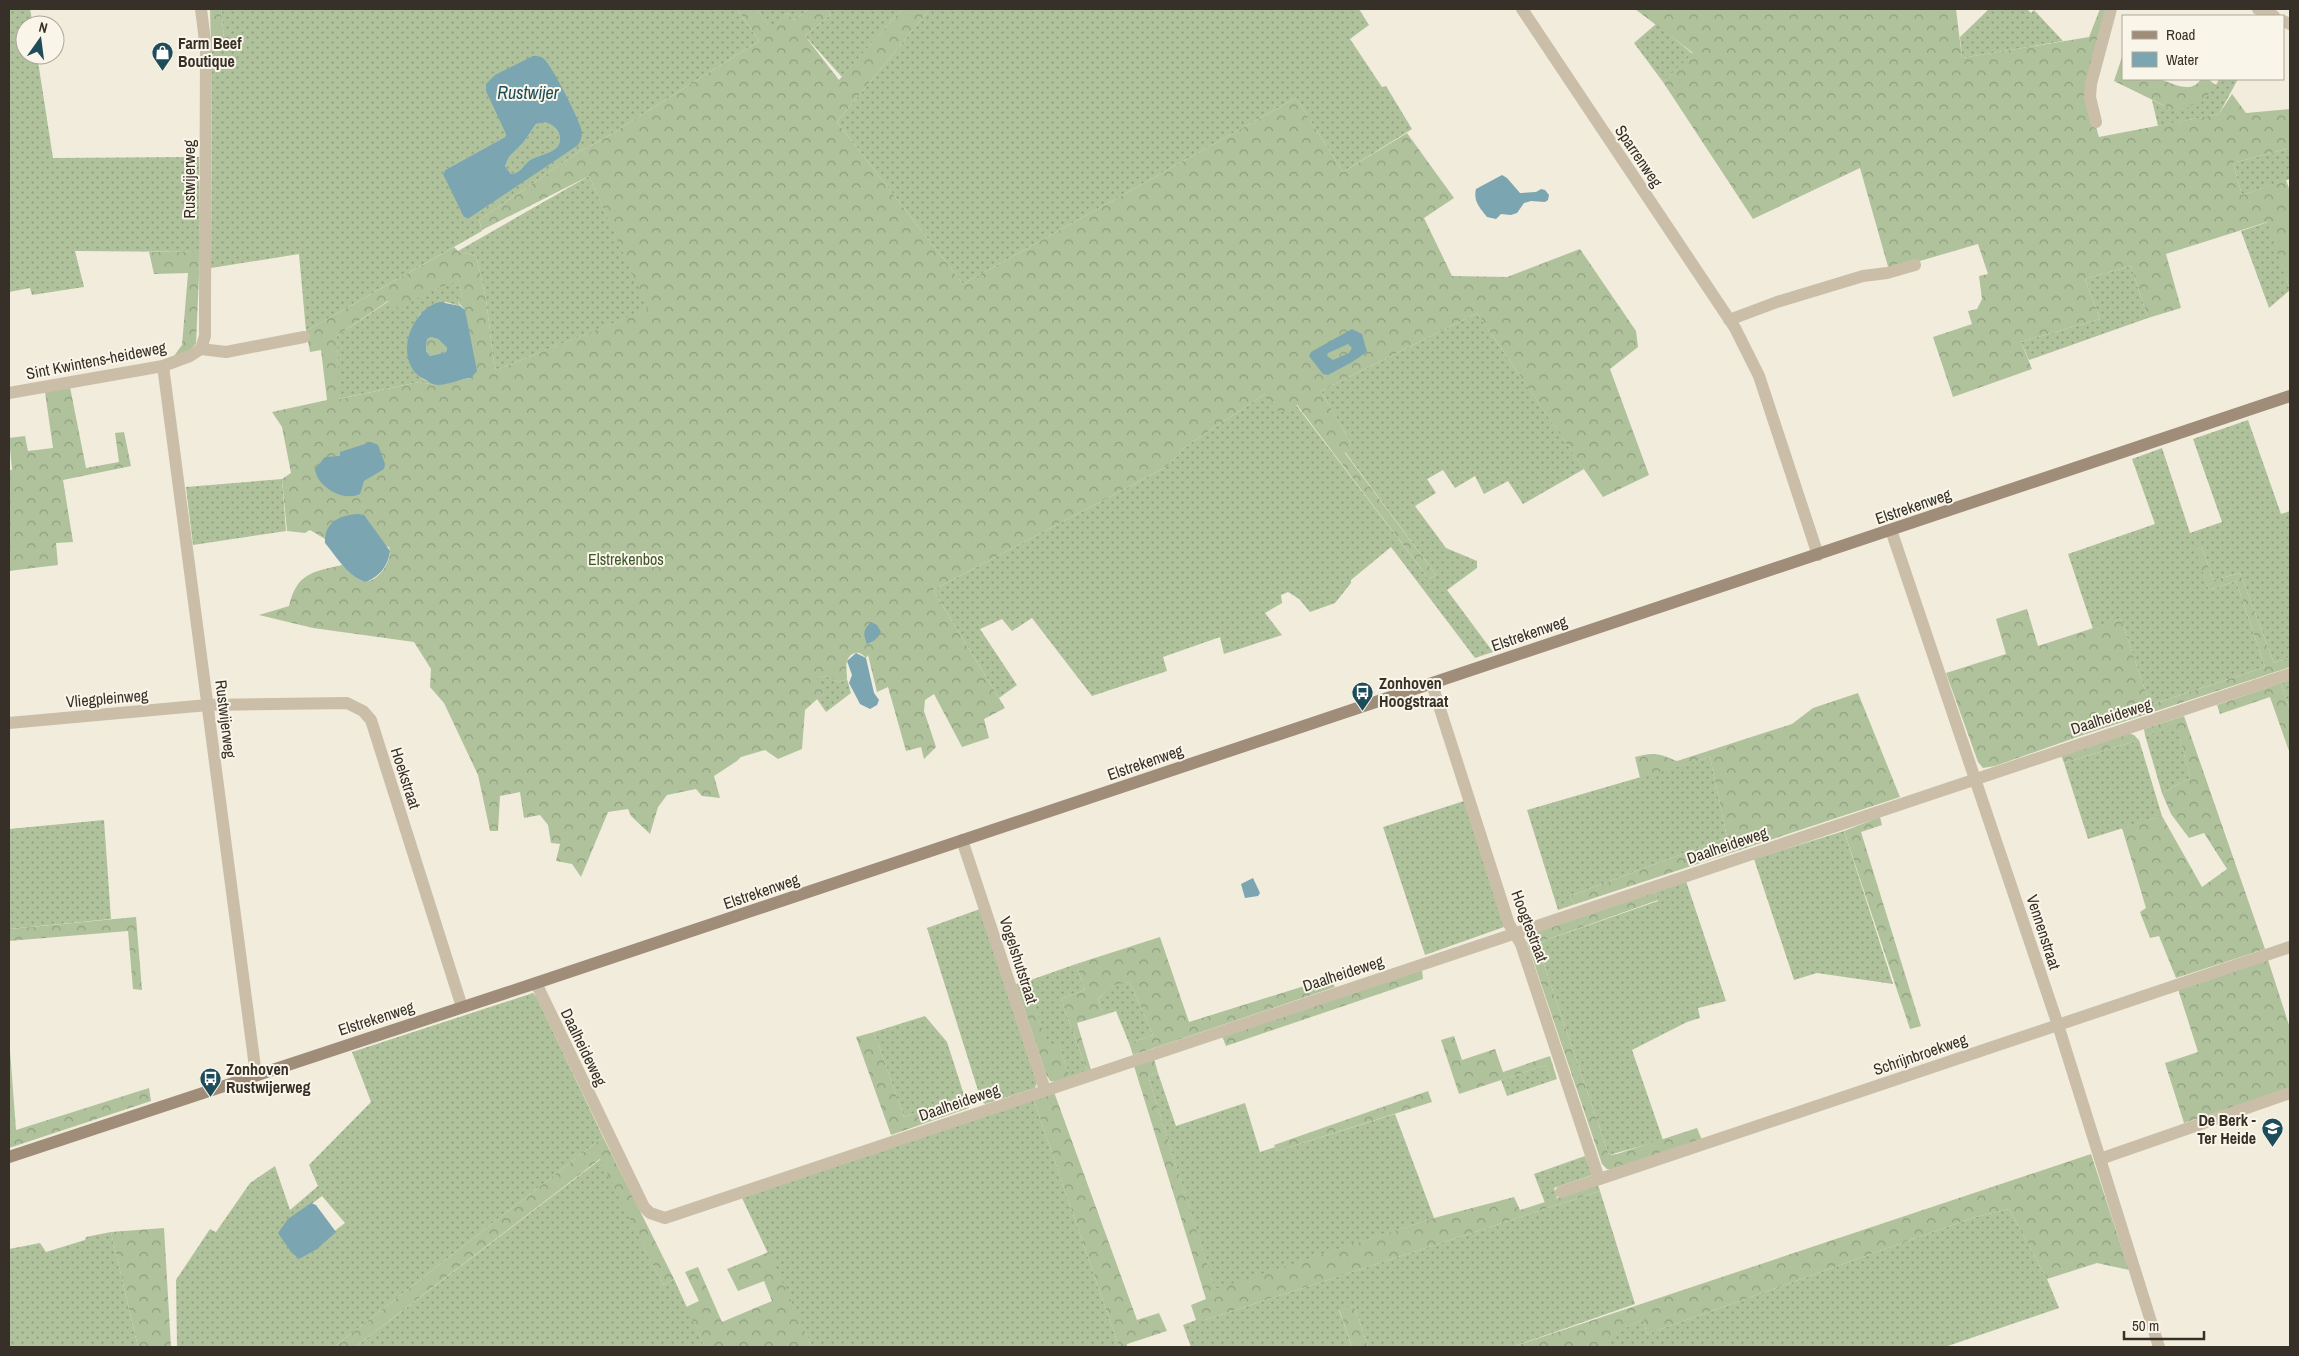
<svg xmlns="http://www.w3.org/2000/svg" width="2299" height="1356" font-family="'Archivo Narrow',sans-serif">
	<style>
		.grass { fill: url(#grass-dots); fill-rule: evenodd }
		.forest { fill: url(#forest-crowns); fill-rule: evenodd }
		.water { fill: #7ba5b0; fill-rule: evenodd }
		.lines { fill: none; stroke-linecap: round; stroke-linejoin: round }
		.street { stroke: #cbbea8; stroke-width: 12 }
		.secondary { stroke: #9f8d79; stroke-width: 12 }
		.labels { text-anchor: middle; stroke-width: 4; stroke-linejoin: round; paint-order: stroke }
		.poi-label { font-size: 16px; font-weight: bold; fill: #373028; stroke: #faf5e9; text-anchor: start }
		.street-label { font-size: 16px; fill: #373028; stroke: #faf5e9 }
		.park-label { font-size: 16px; fill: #3f562c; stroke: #faf5e9 }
		.water-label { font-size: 18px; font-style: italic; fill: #1d4c5a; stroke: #faf5e9 }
	</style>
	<defs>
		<pattern id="grass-dots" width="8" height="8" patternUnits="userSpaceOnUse" patternTransform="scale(1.25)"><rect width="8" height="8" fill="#afc29c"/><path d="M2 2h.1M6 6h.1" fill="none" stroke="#8f9e7f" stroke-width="1.8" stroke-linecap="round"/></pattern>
		<pattern id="forest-crowns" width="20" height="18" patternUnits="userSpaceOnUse" patternTransform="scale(1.25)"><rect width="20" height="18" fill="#afc29c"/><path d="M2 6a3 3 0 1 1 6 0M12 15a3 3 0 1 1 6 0" fill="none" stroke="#8f9e7f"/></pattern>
	</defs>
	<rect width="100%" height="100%" fill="#f2ecdc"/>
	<path class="grass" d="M9,9H30L33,25H25V55H37L53,158L199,157L200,252L75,251L84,287L32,295L30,288L9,292Z
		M221,9H737L759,41L600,141L580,151L479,220L482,231L306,331L299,254L211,268L212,99L211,46L225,47ZM565,95L577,146L523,181L443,174L445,170L505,137L506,134Z
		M756,9H809L794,20L787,13L772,31Z
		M827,9H902L842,77L805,36L831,14Z
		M930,9H1359L1369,25L1350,39L1382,87L1386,86L1412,129L1343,172L1296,98L963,284L837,122Z
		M1989,9H2027L2031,13L2034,10L2063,41L1962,58L1960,37Z
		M1656,24L1693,54L1663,82L1634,43Z
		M2219,79H2238L2219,114L2158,126L2152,100L2171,109L2216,85Z
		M545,121C551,124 557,127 559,134C565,153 539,154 530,160C523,165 521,173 511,174L505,166L509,157L523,143L536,124Z
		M2290,148V179L2242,195L2233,163Z
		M589,176L649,309L496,370C491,351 491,334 488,315C486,295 481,276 476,256L458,251Z
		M2268,222L2290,290L2269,308L2241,231Z
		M2131,266L2148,318L2029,360L2021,342L2100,319L2085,279Z
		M458,280L462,295L458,302L460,306L446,302L420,314L415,322L421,378L436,385L419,382L338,399L337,336L389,301L435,289Z
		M1477,313L1584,469L1523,504L1508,481L1484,494L1475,476L1455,488L1443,470L1427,479L1436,493L1415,506L1446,548L1477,561V568L1447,590L1493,652L1475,658L1391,547L1351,580V583L1335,603L1310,612L1299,599L1288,592L1281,595L1282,603L1265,613L1282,635L1224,654L1220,637L1163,657L1167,671L1092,696L1032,618L1012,631L1002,619L980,629L1017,685L999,698L933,590L1168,466L1185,447L1265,394L1296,405L1429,579L1436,575L1345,452L1351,443L1321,391Z
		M2248,420L2281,514L2290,511V657L2274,663L2240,573L2213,580L2202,547L2195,548L2209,590L2236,581L2265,667L2150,705L2121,619L2093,629L2068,554L2155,524L2132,459L2162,448L2190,533L2222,522L2193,439Z
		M282,479L286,531L193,545L186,487Z
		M826,676L839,682L847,679L851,693L826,712L817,699L824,693L816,678Z
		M2290,680V710L2281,683Z
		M2177,725L2190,778L2162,793L2145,735Z
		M2139,740L2162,816L2088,839L2064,763Z
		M1710,757L1727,837L1570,896L1573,905L1558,910L1527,810Z
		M1464,801L1504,927L1425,955L1383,827Z
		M104,820L111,919L9,929V829Z
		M1844,831L1893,984L1817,973L1794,980L1754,859Z
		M1686,881L1726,1001L1698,1008L1700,1018L1687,1022L1632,1050L1663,1140L1609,1155L1542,959L1541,945L1546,940L1658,901L1655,892Z
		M980,909L1037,1083L1035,1088L985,1104L981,1100L927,928Z
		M1076,964L1085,990L1061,999L1087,1071L1070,1077L1059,1046L1049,1049L1025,982Z
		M1122,982L1130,983L1153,1035L1129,1043L1116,1011L1104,1015L1098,999L1109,988Z
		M533,993L536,996L603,1137L334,1347H177L176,1280L210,1229L216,1232L250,1183L275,1166L290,1210L318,1186L309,1165L371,1102L352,1052ZM322,1196L345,1223L303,1255L283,1226Z
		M925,1016L947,1042L965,1098L904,1117L874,1032Z
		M1546,1065L1551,1081L1507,1096L1501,1080Z
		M1158,1073L1176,1126L1245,1103L1260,1152L1275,1147L1277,1151L1395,1114L1434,1218L1215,1290L1148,1076Z
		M1033,1098L1119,1347H812L742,1198Z
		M1585,1156L1592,1175L1554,1188L1557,1198L1545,1203L1534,1174Z
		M601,1159L663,1285L674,1279L705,1347H355Z
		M1600,1191L1635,1304L1512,1347H1368L1354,1306L1339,1310L1352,1347H1191L1183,1325L1196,1320H1205Z
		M2009,1209L2047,1279L2059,1308L1945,1347H1600L1609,1336L1643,1319L1647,1334L1972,1218Z
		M111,1232L138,1347H9V1249L40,1243L46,1252L85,1240L86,1237Z"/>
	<path class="forest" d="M210,9H221L225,47L211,46Z
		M737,9H756L772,30L787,13L794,20L809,9H827L831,14L805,36L839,80L902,9H930L837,122L963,284L1296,98L1343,172L1407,133L1454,198L1424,218L1452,276L1507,277L1580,249L1636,331L1638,347L1610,369L1649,475L1603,497L1477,313L1321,391L1351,443L1345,453L1436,575L1429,579L1297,405L1280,413L1265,394L1185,447L1168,466L933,590L1005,708L984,719L989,738L962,747L934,694L925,700L924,711L936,747L924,759L921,747L906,751L888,687L877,692L868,655L866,658C862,654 860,652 855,653C843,657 847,670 847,679L839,682L826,676L817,678L824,693L805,710L802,749L778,759L765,750L741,757L737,761L714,776L720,798L702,796L696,789L667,795L658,807L650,834L631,816L628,809L608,812L581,877L572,864L556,861L560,844L551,843L548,825L540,815L524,818L520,792L500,796L498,831H490L478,775L444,703L430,687L431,669L414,642L313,628L259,615L289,606C297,573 312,572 342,565C348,570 354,577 360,580C376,588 394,559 389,547L327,532L325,539L310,530L305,533L287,531L282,479L291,473L282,427L272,412L327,400L321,350L310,352L306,331L454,247L458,251L476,256C481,276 486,295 488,315C491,334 491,351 496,370L648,309L589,176L482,230L479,220L580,151L600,141L759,41ZM458,281L462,295L458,302L465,310L471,378L436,385L419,382L339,399L337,336L388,301L398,308L435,289Z
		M1635,9H1956L1962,58L2089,37L2100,9H2109L2092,114L2099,137L2219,114L2232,94L2246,113L2290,109V148L2233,163L2242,195L2286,180L2290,191V290L2267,222L2166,254L2181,308L2148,318L2131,266L2085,279L2100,319L2021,342L2032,369L1953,397L1933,337L1972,324L1968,311L1977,309L1982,299L1979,276L1988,274L1978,244L1889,270L1860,168L1753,219L1663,82L1693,53Z
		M2123,54V79C2133,79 2149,76 2159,79C2173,83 2191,95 2201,79H2208L2216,85L2205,98L2180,112L2171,109L2114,81Z
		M149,252H200L196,344L190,350L174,356L182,345L188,273L154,274Z
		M431,337L438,339L447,348L446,352L430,356L426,351L427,339Z
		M70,387L86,468L119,462L115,433L124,432L131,466L63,480L73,542L56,543L58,565L9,571V470H12L9,438L25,436L28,451L53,448L45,392Z
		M2202,547L2213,580L2240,573L2274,663L2290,657V667L2083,735L1995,766L1983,768L1978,762L1946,673L2006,654L1996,619L2027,609L2038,646L2121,619L2150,705L2265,667L2236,581L2209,590L2194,548Z
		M2281,683L2290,710V754L2270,697L2220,714L2217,705Z
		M1858,693L1900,797L1573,905L1570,896L1727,837L1710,757L1640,778L1635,757C1654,752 1658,753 1677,761L1792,724L1813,708Z
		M2184,716L2265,949L2176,978L2159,936L2150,938L2140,912L2146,908L2122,828L2162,816L2202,887L2227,869L2204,833L2189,838L2171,814L2162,793L2190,778L2177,726L2145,735L2144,729Z
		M2128,733L2134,735L2139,740L2064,763L2061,755Z
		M1880,817L1882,825L1861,832L1921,1026L1910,1029L1844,831Z
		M1655,892L1658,900L1546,940L1541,945L1542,959L1609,1155L1617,1154L1697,1128L1702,1140L1614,1170L1607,1169L1602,1164L1527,942L1528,935Z
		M136,917L142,990L133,989L128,931L9,941V929Z
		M1160,937L1189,1022L1330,978L1335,987L1133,1055L1129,1043L1153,1035L1130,983C1116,981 1107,990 1098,999L1104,1015L1077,1023L1091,1070L1087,1071L1061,999L1085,990L1076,964Z
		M2268,960L2290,1028V1088L2184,1123L2165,1063L2198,1052L2178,989Z
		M1422,970L1423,979L1226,1046L1222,1036Z
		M1025,982L1049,1048L1059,1045L1070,1077L1056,1082L1050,1081L1046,1074L1016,984Z
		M874,1032L904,1117L965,1098L969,1108L891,1135L856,1037Z
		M1454,1036L1462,1060L1495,1049L1503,1072L1550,1056L1557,1079L1551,1081L1546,1065L1459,1094L1441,1040Z
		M9,1037L16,1130L149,1088L151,1101L9,1148Z
		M1154,1059L1158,1073L1148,1076L1215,1289L1434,1218L1514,1197L1520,1210L1598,1185L1600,1191L1205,1320H1196L1191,1305L1206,1299L1134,1066Z
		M1428,1091L1432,1102L1277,1151L1274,1145Z
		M1054,1092L1137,1320L1159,1313L1167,1331L1127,1344V1347H1119L1033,1098Z
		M603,1137L674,1279L663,1285L600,1159L355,1347H334Z
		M2091,1154L2129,1270L2097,1263L2047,1279L2009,1209L1972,1218L1647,1334L1643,1319L1610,1336L1600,1347H1512Z
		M164,1228L171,1347H138L111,1232Z
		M769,1252L812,1347H705L686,1307L699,1301L685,1272L698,1267L722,1322L772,1301L764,1281L738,1291L727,1269Z
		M1354,1306L1368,1347H1352L1339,1309Z"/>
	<path class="water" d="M533,56C537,56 541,56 544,59C553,67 577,116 581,128C583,135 581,141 577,146L469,218L464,217L443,174L445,170L505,137L506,134L486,91V84L495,75ZM545,122C551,124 557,127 559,134C565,153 539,154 530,160C523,165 521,173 511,174L505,166L509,157L523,143L536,124Z
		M1502,175L1507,178L1520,193L1536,192L1541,189L1545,190L1549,195L1548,200L1545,202L1531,201L1524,203L1517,213L1511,215L1501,214L1496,219L1487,217C1480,208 1473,201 1476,189Z
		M440,302L460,306L465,310L477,371L471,378C460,379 448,385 437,385C433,385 429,382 426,380C392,365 408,310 440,302ZM431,337L438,339L447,348L446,352L430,356L426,351L427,339Z
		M1352,329L1362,334L1367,352L1352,362L1328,375L1323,374L1309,356L1311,352ZM1348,344L1352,348L1349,353L1333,360L1327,356L1328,353Z
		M371,442L378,445L385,464L384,469L364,481L360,494C343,502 317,487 315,469L325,457L340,456V452Z
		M358,514L364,515L390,551C388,566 380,576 366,582C349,578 336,556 325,543C324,522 340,515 358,514Z
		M871,622L877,625L881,632L875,640L867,644C863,634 863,630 871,622Z
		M856,653L866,658L874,693L879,700L877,705L870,709L860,704L849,683L852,675L847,661Z
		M1253,878L1260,893L1258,896L1245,898L1241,884Z
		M311,1203L316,1205L336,1232L317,1249L299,1259L291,1252L278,1233L288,1219Z"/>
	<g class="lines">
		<path class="street" d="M1522,9L1735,328L1759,376L1818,555
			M2258,9L2274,16
			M2283,21L2290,24
			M2096,122L2090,97L2091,84L2111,9
			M1729,320L1777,302L1863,276L1887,273L1915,265
			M201,349L205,336V303L206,49L201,9
			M163,366L256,1075
			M9,393L163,366L190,356L201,349L226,352L304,337
			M1891,530L2058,1025L2159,1347
			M1432,684L1509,924L1521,944L1599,1179
			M9,723L208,705L347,703L363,711L371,720L462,1007
			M962,840L1045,1090
			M536,983L644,1207L650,1213L665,1218L2290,674
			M2100,1159L2290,1093
			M1561,1192L2290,947"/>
		<path class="secondary" d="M9,1157L536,983L2290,396"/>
	</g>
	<defs>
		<symbol id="shop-pin" viewBox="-11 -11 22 30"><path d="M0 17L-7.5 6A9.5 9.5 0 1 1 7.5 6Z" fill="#1d4c5a" stroke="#faf5e9"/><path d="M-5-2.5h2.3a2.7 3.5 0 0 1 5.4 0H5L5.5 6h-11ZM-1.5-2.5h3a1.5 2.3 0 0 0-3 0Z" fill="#fff"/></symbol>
		<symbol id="bus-pin" viewBox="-11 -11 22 30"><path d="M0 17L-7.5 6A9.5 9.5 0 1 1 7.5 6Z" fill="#1d4c5a" stroke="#faf5e9"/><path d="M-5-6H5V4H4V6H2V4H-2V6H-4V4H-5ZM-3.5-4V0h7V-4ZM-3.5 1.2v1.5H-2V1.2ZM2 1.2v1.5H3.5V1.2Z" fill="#fff"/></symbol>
		<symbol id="school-pin" viewBox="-11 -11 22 30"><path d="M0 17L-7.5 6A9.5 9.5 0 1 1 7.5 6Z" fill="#1d4c5a" stroke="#faf5e9"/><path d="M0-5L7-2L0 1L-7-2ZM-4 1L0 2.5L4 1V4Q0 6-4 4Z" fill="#fff"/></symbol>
	</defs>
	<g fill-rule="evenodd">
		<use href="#shop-pin" x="150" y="40" width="25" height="34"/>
		<use href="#bus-pin" x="1350" y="680" width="25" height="34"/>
		<use href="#bus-pin" x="198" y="1066" width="25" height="34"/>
		<use href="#school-pin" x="2260" y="1116" width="25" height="34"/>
	</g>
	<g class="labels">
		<g class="poi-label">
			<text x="178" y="49">Farm Beef<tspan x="178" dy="18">Boutique</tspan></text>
			<text x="1379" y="689">Zonhoven<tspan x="1379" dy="18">Hoogstraat</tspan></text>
			<text x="226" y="1075">Zonhoven<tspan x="226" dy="18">Rustwijerweg</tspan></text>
			<text x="2256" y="1126" text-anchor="end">De Berk -<tspan x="2256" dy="18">Ter Heide</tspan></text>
		</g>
		<g class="street-label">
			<text transform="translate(1639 156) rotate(56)" y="6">Sparrenweg</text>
			<text transform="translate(189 179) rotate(-90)" y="6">Rustwijerweg</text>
			<text transform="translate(96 360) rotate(-11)" y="6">Sint Kwintens-heideweg</text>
			<text transform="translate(1913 506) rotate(-19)" y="6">Elstrekenweg</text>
			<text transform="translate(1529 633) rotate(-19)" y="6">Elstrekenweg</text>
			<text transform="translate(107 698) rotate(-5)" y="6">Vliegpleinweg</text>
			<text transform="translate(2111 716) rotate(-18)" y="6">Daalheideweg</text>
			<text transform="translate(226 719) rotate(83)" y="6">Rustwijerweg</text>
			<text transform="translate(1145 762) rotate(-19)" y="6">Elstrekenweg</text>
			<text transform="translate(406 778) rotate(72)" y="6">Hoekstraat</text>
			<text transform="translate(1727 845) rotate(-19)" y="6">Daalheideweg</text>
			<text transform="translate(761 891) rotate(-19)" y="6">Elstrekenweg</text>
			<text transform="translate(1530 926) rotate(69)" y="6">Hoogtestraat</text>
			<text transform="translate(2044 932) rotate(72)" y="6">Vennenstraat</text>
			<text transform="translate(1019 960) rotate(72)" y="6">Vogelshutstraat</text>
			<text transform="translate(1343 973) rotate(-18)" y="6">Daalheideweg</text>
			<text transform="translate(376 1018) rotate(-18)" y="6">Elstrekenweg</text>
			<text transform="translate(584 1047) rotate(64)" y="6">Daalheideweg</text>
			<text transform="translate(1920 1054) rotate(-19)" y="6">Schrijnbroekweg</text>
			<text transform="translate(959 1102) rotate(-19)" y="6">Daalheideweg</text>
		</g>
		<g class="park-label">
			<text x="626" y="565">Elstrekenbos</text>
		</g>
		<g class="water-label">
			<text x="528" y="99">Rustwijer</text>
		</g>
	</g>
	<rect width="2299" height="1356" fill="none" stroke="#373028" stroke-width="20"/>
	<rect x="2122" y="15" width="162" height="65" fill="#faf5e9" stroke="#aca69c"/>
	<rect x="2132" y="31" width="25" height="8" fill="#9f8d79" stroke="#aca69c"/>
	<text x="2166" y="40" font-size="15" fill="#373028">Road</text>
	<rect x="2132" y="52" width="25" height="15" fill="#7ba5b0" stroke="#aca69c"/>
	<text x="2166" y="65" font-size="15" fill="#373028">Water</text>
	<g transform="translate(40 40) rotate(14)"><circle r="24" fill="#faf5e9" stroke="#aca69c"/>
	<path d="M0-4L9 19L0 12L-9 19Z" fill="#1d4c5a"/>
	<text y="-8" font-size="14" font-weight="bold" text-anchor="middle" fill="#373028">N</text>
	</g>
	<path d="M2124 1331v8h80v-8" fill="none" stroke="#373028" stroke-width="2.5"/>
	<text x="2132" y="1331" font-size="15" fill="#373028" stroke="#faf5e9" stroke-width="4" paint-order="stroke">50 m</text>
</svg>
